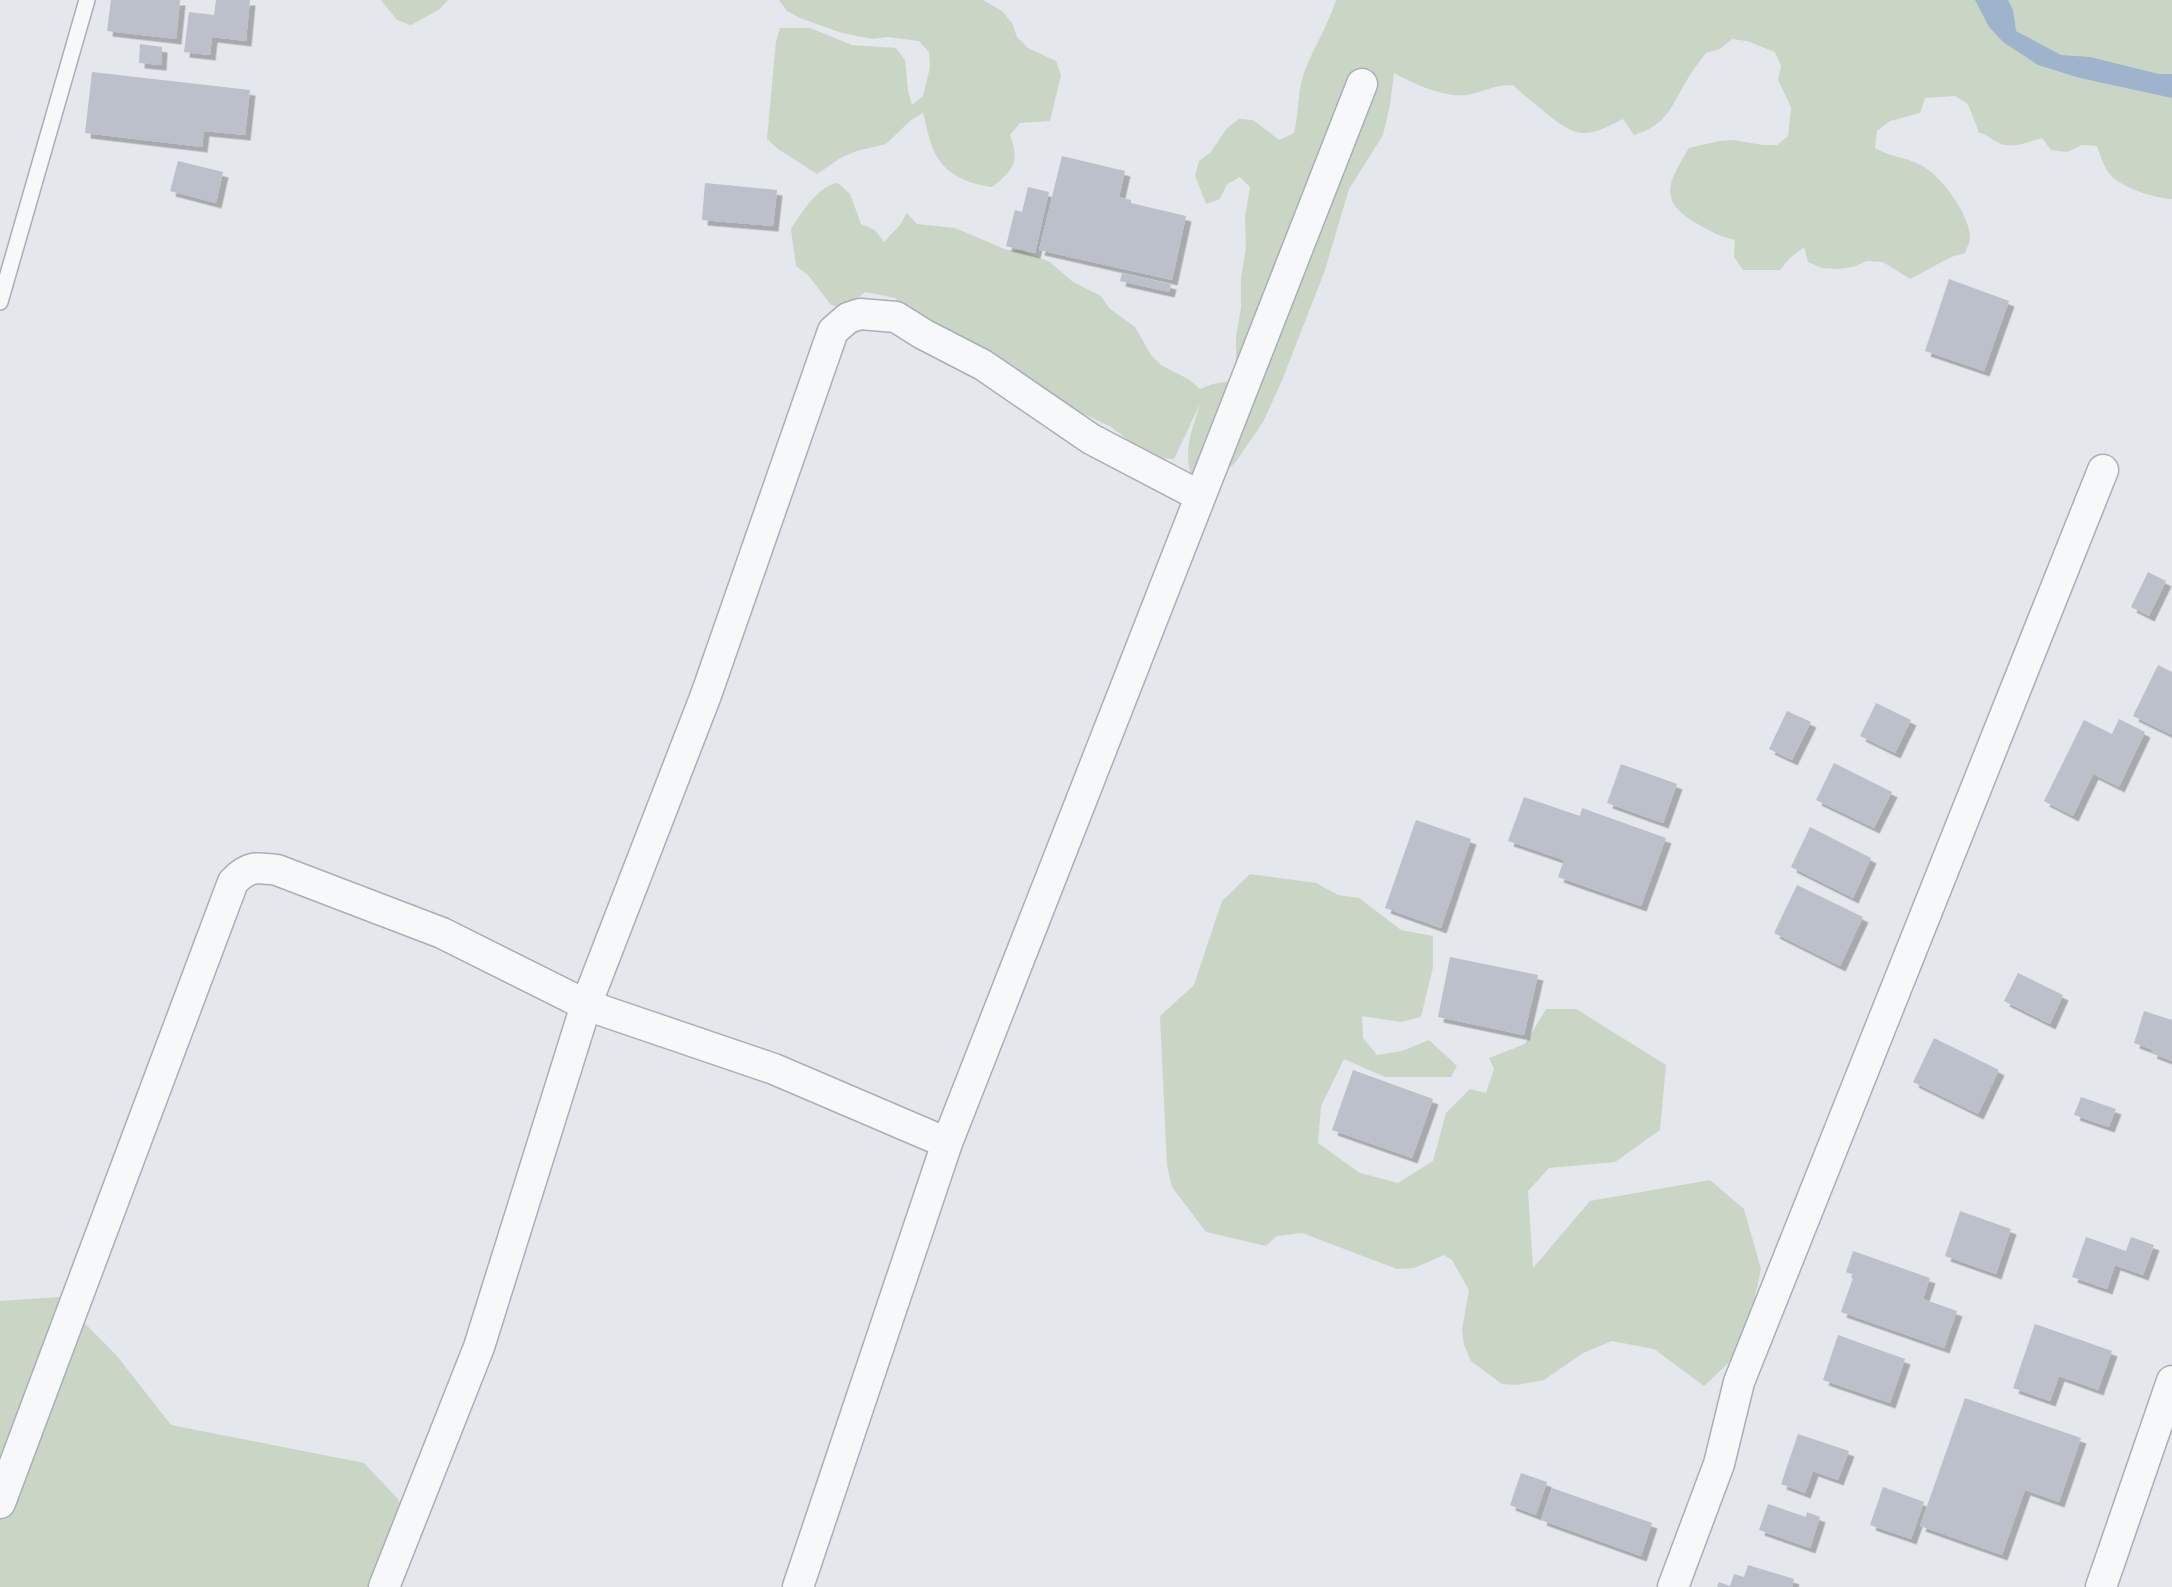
<svg xmlns="http://www.w3.org/2000/svg" width="2172" height="1587" font-family="Jost,sans-serif">
	<style>
		.green { fill: #c9d6c5 }
		.water { fill: #9fb4cc }
		.building { fill: #bbc0ca; filter: url(#shadow) }
		.lines { fill: none; stroke-linecap: round; stroke-linejoin: round }
		.service-casing { stroke: #a9aeb7; stroke-width: 18 }
		.minor-casing { stroke: #a9aeb7; stroke-width: 33 }
		.service { stroke: #f7f8fa; stroke-width: 15 }
		.minor { stroke: #f7f8fa; stroke-width: 30 }
	</style>
	<defs>
		<filter id="shadow"><feDropShadow dx="5.5" dy="5.5" stdDeviation="0" flood-color="#0004"/></filter>
	</defs>
	<rect width="100%" height="100%" fill="#e4e7ec"/>
	<path class="green" d="M381,0H448L440,9L411,25L397,20Z
		M779,0H983L1002,11L1012,23L1017,37L1028,48L1056,61L1061,75L1050,121L1020,123L1010,135C1020,162 1014,170 992,187C970,184 947,176 936,155C929,142 927,127 923,113L910,121L886,144L857,151L842,157L817,174L778,149L767,139L776,41L780,28H810L852,45L896,48L905,60L908,91L912,105L923,96L930,67L929,52L919,41L888,37L872,39L842,33L800,18L787,11Z
		M1336,0H2172V199C2154,198 2118,187 2108,172C2103,165 2100,154 2097,146L2082,145L2067,152L2051,150L2042,138C2027,142 2011,150 1997,142C1990,139 1987,134 1979,133L1968,104L1955,96L1925,98L1920,113L1890,121L1877,131L1875,148C1890,157 1904,157 1919,164C1941,175 1967,211 1970,235C1971,241 1967,247 1965,253L1951,257L1910,279L1883,262L1867,261L1853,267L1838,269L1822,268L1808,262L1804,247L1790,258L1780,270H1743L1734,257L1735,240C1721,237 1709,231 1696,223C1656,200 1670,180 1689,148L1719,141L1733,140L1763,145H1777L1788,136L1791,107L1778,80L1781,66L1775,52L1747,41L1732,39L1720,49L1706,53C1699,62 1692,71 1687,80C1670,108 1668,124 1634,135L1623,119C1587,138 1577,139 1546,113C1535,104 1523,95 1513,85C1496,85 1487,90 1471,94C1448,100 1414,84 1394,73L1390,105L1383,135L1349,189L1325,270L1283,378L1263,422L1235,463L1223,473L1194,482C1181,454 1192,431 1200,404L1174,459L1159,458L1132,446L1123,436L1111,427L1084,414L1039,403L963,338L962,336L947,333L905,310L895,298L865,292L845,309L831,305L808,275L796,266L791,229C800,214 820,184 838,183L850,194L861,224L875,230L884,242L900,225L907,213L917,224L955,228L1007,250H1021L1050,262L1073,282L1101,296L1109,308L1135,327L1151,355L1161,365L1188,379L1200,389L1213,384L1230,381L1236,367V337L1241,308V277L1246,248L1245,217L1250,187L1240,177L1227,184L1220,199L1206,204L1195,176L1199,161L1210,153L1227,128L1239,119L1253,120L1279,140L1294,133C1299,113 1297,93 1304,73C1313,48 1328,26 1336,0Z
		M1250,874L1316,883L1338,895L1359,898L1401,930L1433,936V967L1421,1017L1401,1022L1362,1016L1363,1038L1377,1055L1402,1051L1429,1040L1457,1066L1451,1077H1385L1344,1059L1321,1106L1318,1143L1360,1173L1398,1183L1433,1161L1446,1113L1470,1089L1486,1093L1494,1069L1489,1058L1525,1044L1546,1009H1576L1666,1065L1660,1130L1615,1162L1549,1168L1528,1191L1533,1268L1590,1201L1710,1180L1744,1209L1761,1269L1744,1348L1704,1386L1654,1349L1612,1341L1583,1353L1544,1380L1517,1385L1502,1384L1471,1361L1464,1345L1462,1329L1469,1290L1452,1260L1444,1255L1414,1268L1397,1269L1302,1233L1277,1236L1266,1246L1206,1232L1172,1187L1167,1166L1160,1016L1194,985L1222,901Z
		M59,1297L117,1356L171,1425L364,1463L398,1499L416,1548L397,1579L398,1587H0V1301Z"/>
	<path class="water" d="M1975,0H2008L2013,10L2016,31L2061,55L2090,57L2159,74H2172V98L2080,78L2038,65L2003,42L1989,27Z"/>
	<path class="building" d="M111,0H180L176,39L107,31Z
		M216,0H250L246,41L212,37L210,55L184,52L189,12L214,15Z
		M140,44L162,47L161,65L139,63Z
		M92,72L250,90L245,135L204,131L202,147L85,133Z
		M1062,156L1125,171L1119,197L1131,200V203L1186,216L1172,280L1039,250Z
		M178,161L223,172L216,203L170,191Z
		M705,183L777,190L773,226L702,220Z
		M1028,187L1049,192L1035,253L1006,246L1015,210L1022,212Z
		M1122,273L1171,284L1169,292L1120,281Z
		M1949,279L2009,301L1984,371L1925,351Z
		M2148,572L2166,581L2149,616L2131,607Z
		M2158,665L2172,672V735L2133,716Z
		M1876,703L1911,720L1895,753L1860,736Z
		M1787,711L1811,722L1792,760L1769,749Z
		M2119,719L2145,732L2119,787L2093,774L2073,816L2044,801L2084,720L2112,734Z
		M1834,763L1892,792L1874,828L1816,800Z
		M1621,764L1677,784L1663,823L1607,803Z
		M1524,797L1580,816L1582,808L1666,838L1641,906L1558,877L1564,860L1508,841Z
		M1416,820L1471,839L1441,928L1385,908Z
		M1810,827L1871,858L1853,898L1791,867Z
		M1797,885L1863,917L1840,966L1774,933Z
		M1450,957L1538,975L1524,1035L1438,1017Z
		M2018,973L2063,995L2050,1024L2004,1001Z
		M2144,1011L2172,1020V1061L2151,1053L2153,1050L2134,1043Z
		M1934,1038L1999,1070L1978,1114L1913,1082Z
		M1353,1070L1433,1099L1412,1158L1332,1130Z
		M2081,1097L2116,1109L2109,1127L2074,1115Z
		M1960,1211L2011,1229L1996,1274L1945,1256Z
		M2086,1237L2126,1251L2131,1237L2154,1245L2143,1275L2115,1265L2107,1289L2072,1277Z
		M1853,1251L1930,1278L1923,1299L1957,1311L1944,1348L1841,1312L1854,1275L1846,1272Z
		M2035,1324L2112,1351L2098,1390L2059,1376L2050,1401L2013,1388Z
		M1838,1335L1905,1359L1890,1403L1823,1380Z
		M1965,1398L2081,1438L2059,1502L2025,1490L2002,1555L1920,1526Z
		M1798,1434L1849,1451L1838,1480L1813,1471L1805,1493L1781,1484Z
		M1521,1473L1547,1482L1536,1515L1510,1505Z
		M1883,1487L1924,1502L1911,1539L1870,1525Z
		M1552,1488L1652,1523L1641,1556L1541,1520Z
		M1768,1504L1806,1517L1807,1512L1820,1517L1810,1548L1759,1530Z
		M1748,1565L1794,1579L1792,1587H1717L1719,1582L1730,1586L1734,1574L1744,1577Z"/>
	<g class="lines">
		<defs>
			<path id="service" d="M0,302L87,0"/>
			<path id="minor" d="M947,1143L774,1069L586,1005L706,695L833,331L848,318L860,314L896,317L923,334L983,365L1091,439L1200,496
				M0,1503L233,882C248,866 256,867 277,870L442,933L586,1005L479,1347L384,1587
				M798,1587L947,1143L1362,84
				M1673,1587L1719,1464L1739,1382L2103,470
				M2101,1587L2172,1381"/>
		</defs>
		<use href="#service" class="service-casing"/>
		<use href="#minor" class="minor-casing"/>
		<use href="#service" class="service"/>
		<use href="#minor" class="minor"/>
	</g>
</svg>
